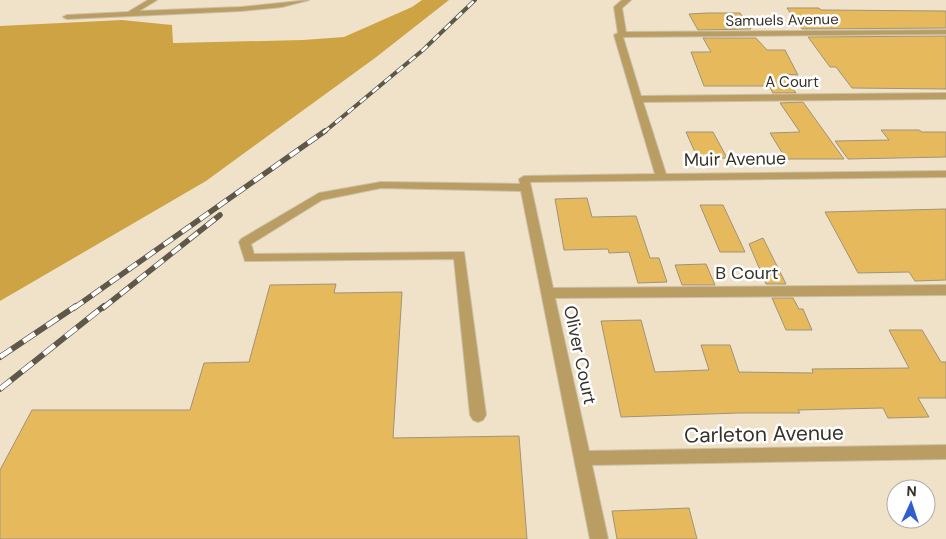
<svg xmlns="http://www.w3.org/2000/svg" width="946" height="539" font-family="'DM Sans',sans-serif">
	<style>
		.forest { fill: #cea343 }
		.building { fill: #e6ba5c; stroke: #9f937a }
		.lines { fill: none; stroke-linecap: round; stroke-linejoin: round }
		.minor-casing { stroke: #cabfa8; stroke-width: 2 }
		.minor { fill: #b99d63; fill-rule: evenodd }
		.rail-far2-casing { stroke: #5e574a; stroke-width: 4 }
		.rail-far1-casing { stroke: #5e574a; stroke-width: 5.5 }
		.rail-casing { stroke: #5e574a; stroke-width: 6 }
		.rail-far2 { stroke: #fff; stroke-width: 2.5; stroke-dasharray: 8; stroke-linecap: butt }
		.rail-far1 { stroke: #fff; stroke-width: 4; stroke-dasharray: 11; stroke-linecap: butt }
		.rail { stroke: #fff; stroke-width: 4.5; stroke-dasharray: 14; stroke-linecap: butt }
		.labels { text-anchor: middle; stroke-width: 5; stroke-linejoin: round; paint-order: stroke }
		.far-street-label { font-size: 15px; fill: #373228; stroke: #fff }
		.street-label { font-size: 18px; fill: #373228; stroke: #fff }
		.near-street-label { font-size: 21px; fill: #373228; stroke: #fff }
	</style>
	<rect width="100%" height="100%" fill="#efe2c8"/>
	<path class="forest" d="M422,0H449L375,58L206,181L0,301V26L122,20L172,25L173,43L303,40L344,37L412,7Z"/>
	<path class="building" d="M787,8H819L821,10L946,11V28L802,29Z
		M707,13H740L751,29L698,30L689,14Z
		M946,36V89L852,88L836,67H830L808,37Z
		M703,38H756L767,50H785L798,75L783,74L796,93H773L769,86H704L691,52H711Z
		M803,102L844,159H786L770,133L800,132L780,103Z
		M881,130H919L922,132H946V157L848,159L835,141L889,140Z
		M686,132H713L727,158L698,159Z
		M587,198L592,217L636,216L650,258H659L667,282L638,283L629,252L609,253L608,249L564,250L555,199Z
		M700,205H723L745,252H720Z
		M946,209V280L915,281L909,272L858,273L825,212Z
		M763,238L786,284H766L749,244Z
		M706,264L715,285H682L675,265Z
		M336,284L334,293L402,292L393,438L519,436L527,539H0V470L32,410H190L204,363L249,362L270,285Z
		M772,298H793L799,309H803L812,330H786Z
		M641,320L655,372L709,370L701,345H730L739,372L813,373L812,369L909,368L889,330H922L941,362H946V398H918L929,417L888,418L883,408L798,410L800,413H739L621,417L601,321Z
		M689,508L697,539H617L612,511Z"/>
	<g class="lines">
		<defs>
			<path id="minor" d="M148,0H157L139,11L241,7L309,0L282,7L241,11L67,19L63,17L67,15L128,12Z
				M622,0H631L622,8L626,32L946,30V34L623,37L641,96L946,93V99L643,102L666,174L946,171V177L530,182L553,288L946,285V295L555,298L589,451L946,445V459L592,465L608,539H590L521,191L381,188L322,200L251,244L254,254L464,252L486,415L483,420L478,422L473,420L470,415L454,259L245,261L239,242L241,239L319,193L381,182L520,184L519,179L524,176L655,174L614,35L618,33L614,7Z"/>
		</defs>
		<use href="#minor" class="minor-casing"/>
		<use href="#minor" class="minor"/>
		<defs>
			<path id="rail-far2" d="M323,133L423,50L475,0"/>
			<path id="rail-far1" d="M74,308L325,131
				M103,308L220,215"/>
			<path id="rail" d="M0,357L76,306
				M0,389L104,306"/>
		</defs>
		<use href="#rail-far2" class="rail-far2-casing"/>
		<use href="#rail-far1" class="rail-far1-casing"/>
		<use href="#rail" class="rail-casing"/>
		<use href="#rail-far2" class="rail-far2"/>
		<use href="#rail-far1" class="rail-far1"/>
		<use href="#rail" class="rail"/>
	</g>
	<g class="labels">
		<g class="far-street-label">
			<text transform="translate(782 20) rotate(-1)" y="5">Samuels Avenue</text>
			<text x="792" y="87">A Court</text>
		</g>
		<g class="street-label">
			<text transform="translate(735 159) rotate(-1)" y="6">Muir Avenue</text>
			<text x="747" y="279">B Court</text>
			<text transform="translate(580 355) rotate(78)" y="6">Oliver Court</text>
		</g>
		<g class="near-street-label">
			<text transform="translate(764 434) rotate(-1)" y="7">Carleton Avenue</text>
		</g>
	</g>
	<g transform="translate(911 504) rotate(3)"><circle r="24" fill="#ffffff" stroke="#afada9"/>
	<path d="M0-4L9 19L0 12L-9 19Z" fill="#325ecd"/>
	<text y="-8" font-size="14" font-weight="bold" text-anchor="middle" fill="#373228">N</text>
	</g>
</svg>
